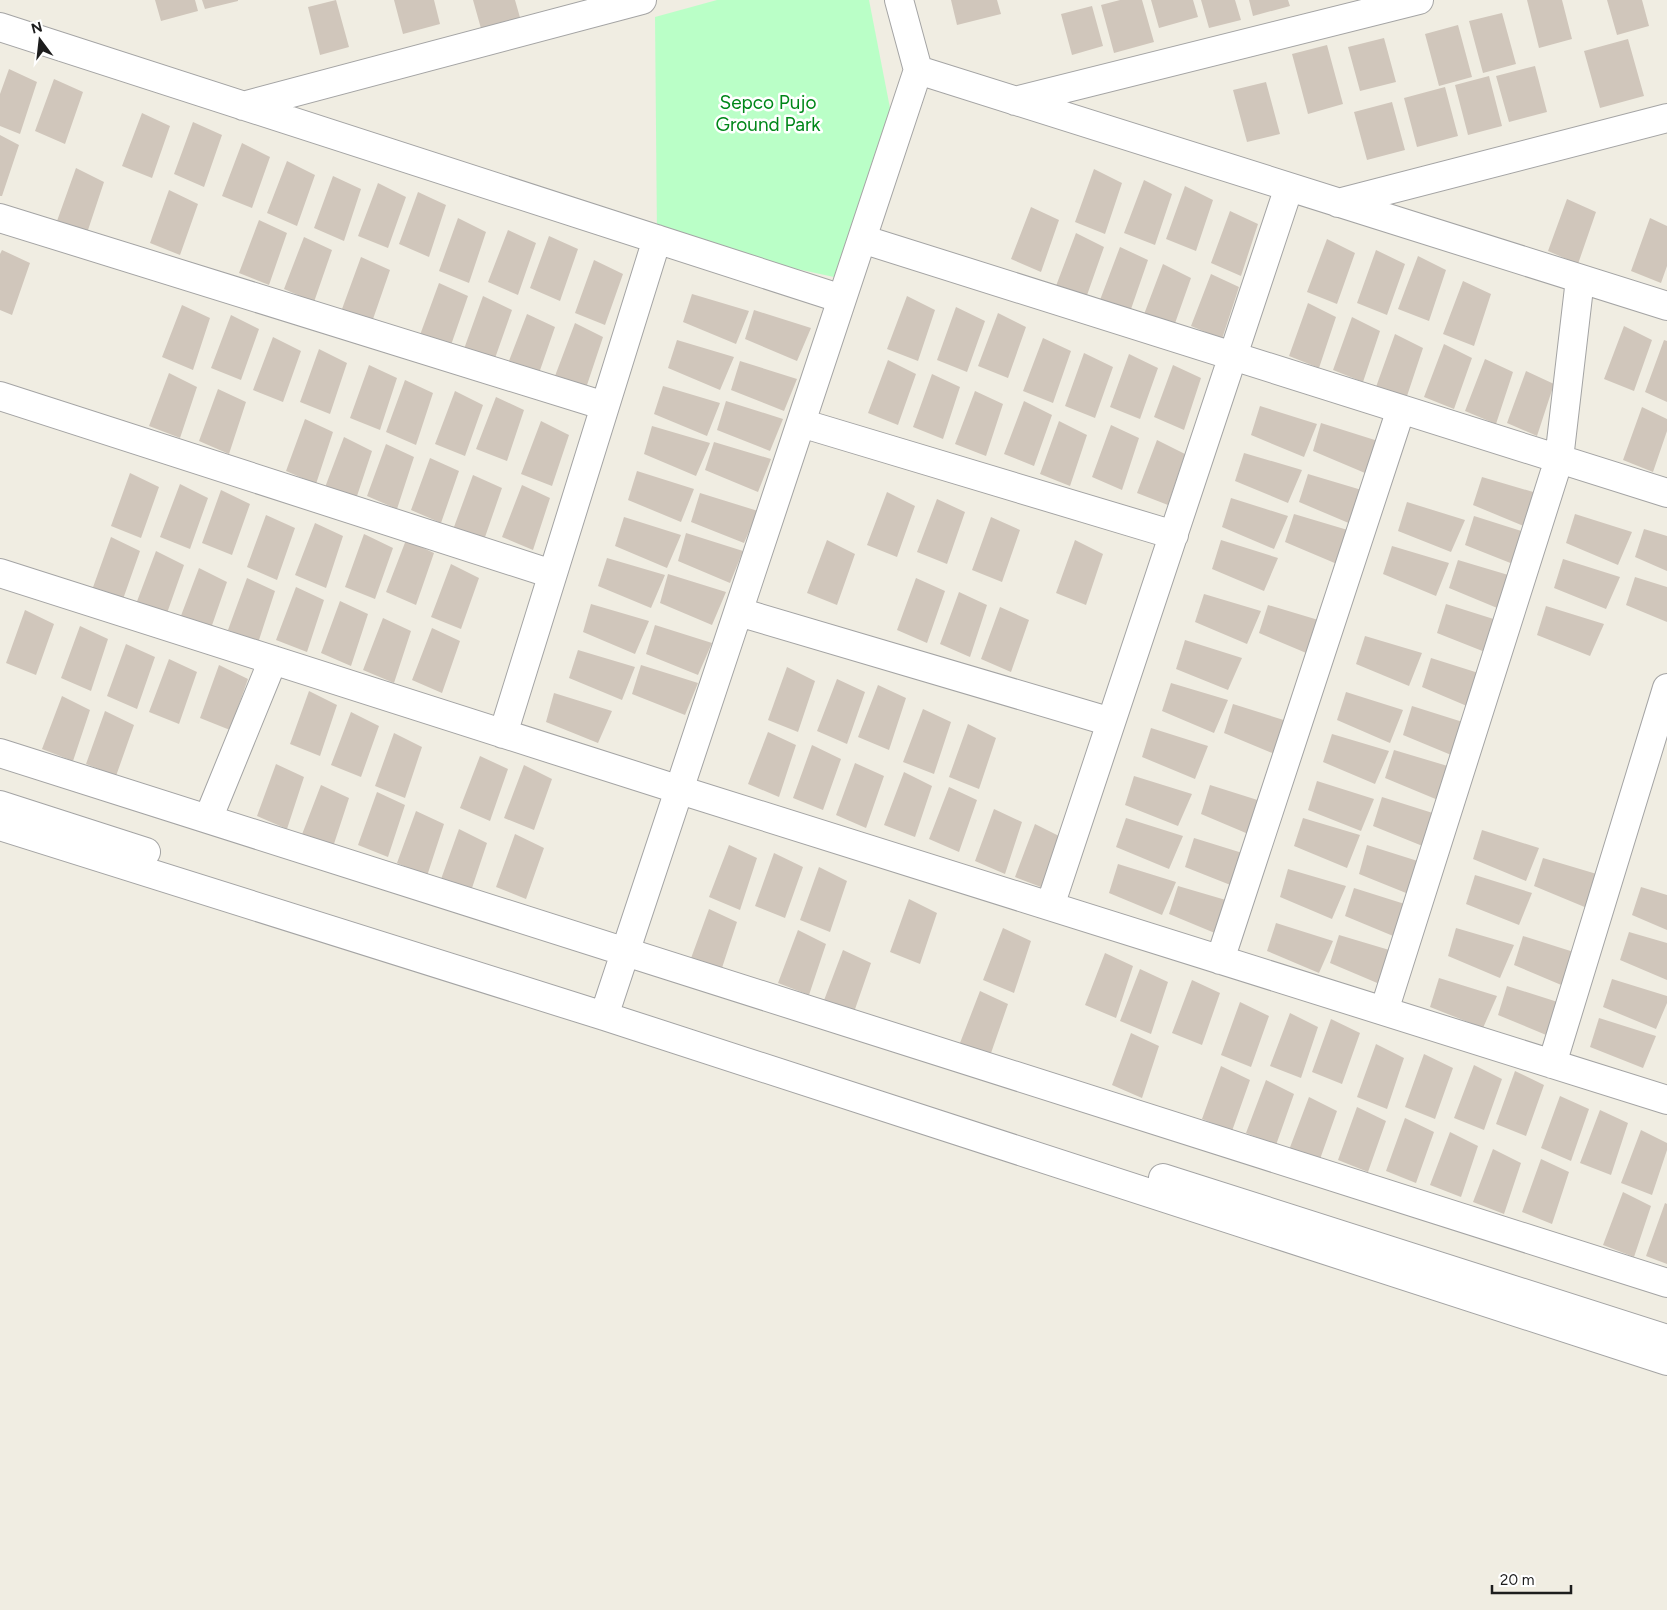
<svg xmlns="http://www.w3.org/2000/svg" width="1667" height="1610" font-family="Figtree,sans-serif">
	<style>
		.park { fill: #baffc7 }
		.building { fill: #d0c6bb }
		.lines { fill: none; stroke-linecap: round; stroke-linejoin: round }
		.minor-casing { stroke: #a4a4a4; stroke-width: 30 }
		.minor { stroke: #fff; stroke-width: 28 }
		.labels { text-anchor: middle; stroke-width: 5; stroke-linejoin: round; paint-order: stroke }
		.park-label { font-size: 19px; fill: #008719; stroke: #fff }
	</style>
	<rect width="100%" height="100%" fill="#f0ede2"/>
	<path class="park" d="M717,0H869L890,108L834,277L657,239L655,17Z"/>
	<path class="building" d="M155,0H195L198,11L161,21Z
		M202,0H238V1L205,9Z
		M336,0L349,47L320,55L308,7Z
		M394,0H434L440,24L403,34Z
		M473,0H515L521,21L482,32Z
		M951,0H997L1001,14L957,25Z
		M1120,0H1142L1154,42L1114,53L1101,5Z
		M1151,0H1193L1198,17L1159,28Z
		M1201,0H1235L1241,20L1209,28Z
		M1249,0H1288L1290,6L1253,16Z
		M1527,0H1562L1572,39L1539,48Z
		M1607,0H1642L1649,26L1617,35Z
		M1092,6L1103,46L1072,55L1061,14Z
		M1502,13L1516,64L1483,73L1469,21Z
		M1458,25L1472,77L1439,86L1425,34Z
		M1384,38L1396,82L1360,91L1348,47Z
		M1628,39L1644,96L1600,108L1584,51Z
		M1327,45L1343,104L1308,114L1292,54Z
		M1535,66L1547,112L1509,122L1496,76Z
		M9,69L37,82L20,134L0,126V94Z
		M1489,76L1502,126L1468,135L1455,85Z
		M54,79L83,92L65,144L35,131Z
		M1266,82L1280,134L1247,142L1233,90Z
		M1445,87L1458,136L1417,147L1404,98Z
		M1392,102L1405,150L1367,160L1354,112Z
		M142,113L170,126L152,178L122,166Z
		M193,122L222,135L204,187L174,174Z
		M0,135L19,145L2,196H0Z
		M242,143L270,157L252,208L222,196Z
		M287,161L315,175L297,226L267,213Z
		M76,168L104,182L87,233L57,221Z
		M1094,169L1122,183L1105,234L1075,222Z
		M333,176L361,189L344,241L314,228Z
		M1144,180L1172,194L1155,245L1124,233Z
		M378,183L406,197L388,248L358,236Z
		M1185,186L1213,200L1196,251L1166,239Z
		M169,190L198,204L180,255L150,243Z
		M418,192L446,205L429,257L399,244Z
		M1567,199L1596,212L1578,264L1548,251Z
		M1031,207L1059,220L1041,272L1011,259Z
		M1230,211L1258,224L1241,276L1211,263Z
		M458,218L486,232L469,283L439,271Z
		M1650,218L1667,226V266L1661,283L1631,271Z
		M259,220L287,233L269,285L239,273Z
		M508,230L536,243L518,295L488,282Z
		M1076,233L1104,247L1086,298L1056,286Z
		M549,236L578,249L560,301L530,288Z
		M304,237L332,250L314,302L284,289Z
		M1327,239L1355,253L1337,304L1307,292Z
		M1120,247L1148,260L1130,312L1100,300Z
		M2,250L30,263L12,315L0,310V254Z
		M1376,250L1405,264L1387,315L1357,303Z
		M1418,256L1446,270L1429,321L1398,309Z
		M361,257L390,270L372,322L342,309Z
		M594,260L623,274L605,325L575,313Z
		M1163,264L1191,278L1173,329L1143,317Z
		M1211,274L1239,287L1222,339L1191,326Z
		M1463,281L1491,294L1474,346L1443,334Z
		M439,283L468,296L450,348L420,335Z
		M692,294L749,311L736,344L683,322Z
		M483,296L512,310L494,361L464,349Z
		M907,296L935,310L918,361L887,349Z
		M1308,303L1336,317L1319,368L1289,356Z
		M182,305L210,318L193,370L162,357Z
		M956,307L985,321L967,372L937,360Z
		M754,310L811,328L797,361L745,339Z
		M998,313L1026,327L1008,378L978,366Z
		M527,314L555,327L537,379L507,366Z
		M231,315L259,329L241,380L211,368Z
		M1352,317L1380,331L1363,382L1333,370Z
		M575,323L603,337L586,388L555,376Z
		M1624,326L1652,340L1634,391L1604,379Z
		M1395,334L1423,348L1406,399L1376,387Z
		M273,337L301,351L283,402L253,390Z
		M1043,338L1071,351L1053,403L1023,391Z
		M677,340L734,357L720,390L668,368Z
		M1664,340L1667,341V402L1645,392Z
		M1444,344L1472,358L1454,409L1424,397Z
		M319,349L347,363L330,414L300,402Z
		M1084,353L1113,367L1095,418L1065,406Z
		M1129,354L1158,368L1140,419L1110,407Z
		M1485,359L1513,372L1496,424L1465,411Z
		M888,360L916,374L898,425L868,413Z
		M740,361L797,379L784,411L731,390Z
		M369,365L397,378L380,430L350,418Z
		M1173,365L1201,378L1184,430L1154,417Z
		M1526,371L1554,384L1537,436L1507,423Z
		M169,373L197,387L180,438L149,426Z
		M932,374L960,387L943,439L913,427Z
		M405,380L433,393L416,445L386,432Z
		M663,386L720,403L707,436L654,414Z
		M218,389L246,402L229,454L199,441Z
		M455,391L483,405L465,456L435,444Z
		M975,391L1003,404L986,456L955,444Z
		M496,397L524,410L507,461L476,449Z
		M726,401L783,419L770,451L717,430Z
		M1024,401L1052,415L1034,466L1004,454Z
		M1260,406L1317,424L1304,457L1251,435Z
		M1642,407L1667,419V431L1653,472L1623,460Z
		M305,419L333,432L316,484L286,471Z
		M541,421L569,435L552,486L521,474Z
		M1059,421L1087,435L1070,486L1040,474Z
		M1321,423L1378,441L1365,473L1313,451Z
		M1111,425L1139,438L1122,490L1092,477Z
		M652,426L710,443L696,476L644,454Z
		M344,437L372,451L355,502L324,490Z
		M1157,440L1185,454L1168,505L1137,493Z
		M714,442L771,459L758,492L705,470Z
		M386,444L414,457L397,509L367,496Z
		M1244,453L1302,470L1288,503L1235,481Z
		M430,458L459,471L441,523L411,510Z
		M637,471L694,489L681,522L628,500Z
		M130,473L159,487L141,538L111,526Z
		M1308,474L1365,491L1351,524L1299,502Z
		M473,475L502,488L484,540L454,527Z
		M1482,477L1540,494L1526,527L1473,505Z
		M180,484L208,498L190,549L160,537Z
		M522,485L550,498L533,550L502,537Z
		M221,490L250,504L232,555L202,543Z
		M887,492L915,506L897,557L867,545Z
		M700,493L758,511L744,543L691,522Z
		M1231,498L1288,516L1274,549L1222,527Z
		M937,499L965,512L947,564L917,552Z
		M1407,502L1465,520L1451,552L1398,531Z
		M1294,514L1351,531L1337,564L1285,542Z
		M1575,514L1632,532L1618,565L1566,543Z
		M266,515L295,528L277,580L247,567Z
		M1474,516L1531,534L1518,566L1465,545Z
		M624,517L681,535L667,568L615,546Z
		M991,517L1020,530L1002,582L972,570Z
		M315,523L343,536L326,588L295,575Z
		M1644,529L1667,536V571L1635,557Z
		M686,533L743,551L730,583L678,561Z
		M364,534L393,548L375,599L345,587Z
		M111,537L140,551L122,602L92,590Z
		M406,540L434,553L416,605L386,592Z
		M827,540L855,554L837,605L807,593Z
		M1075,540L1103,554L1086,605L1056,593Z
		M1221,540L1278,558L1264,591L1212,569Z
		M1392,546L1449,563L1436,596L1383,574Z
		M156,551L184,565L166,616L136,604Z
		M607,558L665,575L651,608L598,586Z
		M1563,559L1620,577L1606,609L1554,588Z
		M1458,560L1515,577L1502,610L1449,588Z
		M451,564L479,578L461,629L431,617Z
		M199,568L227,582L209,634L179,621Z
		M668,574L726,592L712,625L660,603Z
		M1635,577L1667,587V622L1626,605Z
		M247,578L275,591L258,643L228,630Z
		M916,578L945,591L927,643L897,630Z
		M296,587L324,600L307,652L276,640Z
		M959,592L987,605L970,657L940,644Z
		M1204,594L1261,611L1247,644L1195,622Z
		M340,601L368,614L351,666L321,653Z
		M591,604L649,621L635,654L583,632Z
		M1446,604L1503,622L1490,654L1437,633Z
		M1268,605L1325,622L1311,655L1259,633Z
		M1546,606L1604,624L1590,656L1537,635Z
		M1000,607L1029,620L1011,672L981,659Z
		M25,610L54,624L36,675L6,663Z
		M383,618L411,631L394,683L363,670Z
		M655,625L712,643L698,675L646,654Z
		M80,626L108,639L91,691L61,678Z
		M432,628L460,641L442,693L412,680Z
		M1365,636L1422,653L1409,686L1356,664Z
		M1185,640L1242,658L1228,690L1176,669Z
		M126,644L155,657L137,709L107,696Z
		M578,650L635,667L622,700L569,678Z
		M1431,658L1488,676L1474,709L1422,687Z
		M169,659L197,672L179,724L149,712Z
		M219,665L248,679L230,730L200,718Z
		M641,665L698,683L685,715L632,694Z
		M787,667L815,681L798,732L768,720Z
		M837,679L865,692L847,744L817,731Z
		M1171,683L1228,700L1214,733L1162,711Z
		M878,685L906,698L889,750L858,737Z
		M309,691L337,705L320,756L290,744Z
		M1346,692L1403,710L1390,743L1337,720Z
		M554,693L612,711L598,743L546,722Z
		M62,696L90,710L73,761L42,749Z
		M1233,704L1290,722L1277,755L1224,733Z
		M1412,706L1469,724L1456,757L1403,735Z
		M923,709L951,722L934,774L903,762Z
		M105,711L134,725L116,776L86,764Z
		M351,712L379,726L361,777L331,765Z
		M968,724L996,738L979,789L949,777Z
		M1151,728L1208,746L1195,779L1142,757Z
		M768,732L796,745L779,797L748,784Z
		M394,733L422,747L405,798L375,786Z
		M1332,734L1389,751L1375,784L1323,762Z
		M812,745L841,759L823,810L793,798Z
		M1394,750L1451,767L1438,800L1385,778Z
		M480,756L508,769L490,821L460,808Z
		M855,763L884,776L866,828L836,815Z
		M276,764L304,777L287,829L257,816Z
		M524,765L552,779L534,830L504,818Z
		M904,772L932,786L915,837L884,825Z
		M1134,776L1192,794L1178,826L1125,805Z
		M1317,781L1374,799L1361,831L1308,810Z
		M321,785L349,798L332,850L301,837Z
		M1210,785L1267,803L1253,836L1201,814Z
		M949,787L977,800L959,852L929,839Z
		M377,792L405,805L388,857L358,845Z
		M1382,797L1439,815L1425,847L1373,826Z
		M994,809L1022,822L1005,874L975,861Z
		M416,811L444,824L427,876L397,863Z
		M1126,818L1183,836L1169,869L1116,847Z
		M1303,818L1360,835L1347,868L1294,846Z
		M1035,824L1063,838L1046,889L1015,877Z
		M459,829L487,843L470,894L440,882Z
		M1482,830L1539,848L1526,881L1473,859Z
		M515,834L544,848L526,899L496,887Z
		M1194,838L1252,856L1238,888L1185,867Z
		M729,845L757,858L740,910L709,897Z
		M1367,845L1424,863L1411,895L1359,874Z
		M774,853L803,867L785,918L755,906Z
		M1543,858L1600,875L1587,908L1534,886Z
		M1118,864L1176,882L1162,915L1109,893Z
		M819,867L847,881L830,932L800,920Z
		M1288,869L1346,886L1332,919L1280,897Z
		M1475,875L1532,893L1519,925L1466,904Z
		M1178,886L1236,903L1222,936L1169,914Z
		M1641,887L1667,895V930L1632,915Z
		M1354,888L1411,906L1398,938L1345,916Z
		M909,899L937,913L920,964L890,952Z
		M709,909L737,922L720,974L690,961Z
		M1276,923L1333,941L1319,973L1267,951Z
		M1003,928L1031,941L1014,993L983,980Z
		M1456,928L1514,945L1500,978L1448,956Z
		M798,930L826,944L809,995L778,983Z
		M1629,932L1667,943V980L1620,960Z
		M1339,935L1396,952L1382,985L1330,963Z
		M1523,936L1580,954L1566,987L1514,965Z
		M843,950L871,963L853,1015L823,1003Z
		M1105,953L1133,966L1116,1018L1085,1005Z
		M1140,969L1168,982L1151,1034L1120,1021Z
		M1439,978L1497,996L1483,1028L1430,1007Z
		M1612,979L1667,996V1003L1656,1029L1603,1007Z
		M1192,980L1220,993L1202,1045L1172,1033Z
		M1507,986L1564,1004L1551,1037L1498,1015Z
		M980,991L1008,1004L990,1056L960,1043Z
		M1240,1002L1269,1016L1251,1067L1221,1055Z
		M1290,1013L1318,1027L1301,1078L1270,1066Z
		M1599,1018L1656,1036L1643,1068L1590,1047Z
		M1331,1019L1360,1033L1342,1084L1312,1072Z
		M1131,1033L1159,1046L1142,1098L1112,1085Z
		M1376,1044L1404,1058L1387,1109L1357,1097Z
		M1424,1054L1453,1068L1435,1119L1405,1107Z
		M1474,1065L1502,1079L1484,1130L1454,1118Z
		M1221,1066L1250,1080L1232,1131L1202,1119Z
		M1515,1071L1544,1085L1526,1136L1496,1124Z
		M1266,1080L1294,1094L1276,1145L1246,1133Z
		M1560,1096L1589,1109L1571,1161L1541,1148Z
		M1309,1097L1337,1111L1319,1162L1289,1150Z
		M1357,1107L1386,1121L1368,1172L1338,1160Z
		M1600,1110L1628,1123L1611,1175L1580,1163Z
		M1405,1118L1434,1132L1416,1183L1386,1171Z
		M1641,1130L1667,1143V1150L1652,1195L1621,1183Z
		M1450,1132L1478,1146L1461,1197L1430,1185Z
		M1493,1149L1521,1163L1504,1214L1473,1202Z
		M1541,1159L1569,1172L1552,1224L1522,1212Z
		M1623,1192L1651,1206L1634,1257L1603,1245Z
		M1665,1203L1667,1204V1264L1646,1256Z"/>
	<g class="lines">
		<defs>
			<path id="minor" d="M0,27L842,299
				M918,70L1667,306
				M1015,101L1419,0
				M243,106L642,0
				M1338,203L1667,118
				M0,218L605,406
				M862,239L1667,493
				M0,396L552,574
				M801,423L1174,535
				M0,573L680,790L1667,1100
				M739,612L1111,722
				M503,734L657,239
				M0,753L1667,1283
				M0,805L146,852
				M208,819L273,660
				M0,826L604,1016L1667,1361
				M1050,906L1289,187
				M1220,960L1401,409
				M1384,1011L1559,459L1580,279
				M604,1016L918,70L899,0
				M1552,1064L1667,688
				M1163,1178L1667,1339"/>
		</defs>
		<use href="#minor" class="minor-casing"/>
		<use href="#minor" class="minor"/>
	</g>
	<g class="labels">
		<g class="park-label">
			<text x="768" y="109">Sepco Pujo<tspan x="768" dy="22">Ground Park</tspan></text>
		</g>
	</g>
	<g transform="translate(40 40) rotate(345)" stroke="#ffffff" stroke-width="4" paint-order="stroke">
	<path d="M0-4L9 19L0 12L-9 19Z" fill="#1d1d1d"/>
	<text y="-8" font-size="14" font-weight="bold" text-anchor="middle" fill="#1d1d1d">N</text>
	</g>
	<path d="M1492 1585v8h79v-8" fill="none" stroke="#1d1d1d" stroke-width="2.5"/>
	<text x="1500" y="1585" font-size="15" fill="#1d1d1d" stroke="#ffffff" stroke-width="4" paint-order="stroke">20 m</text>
</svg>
